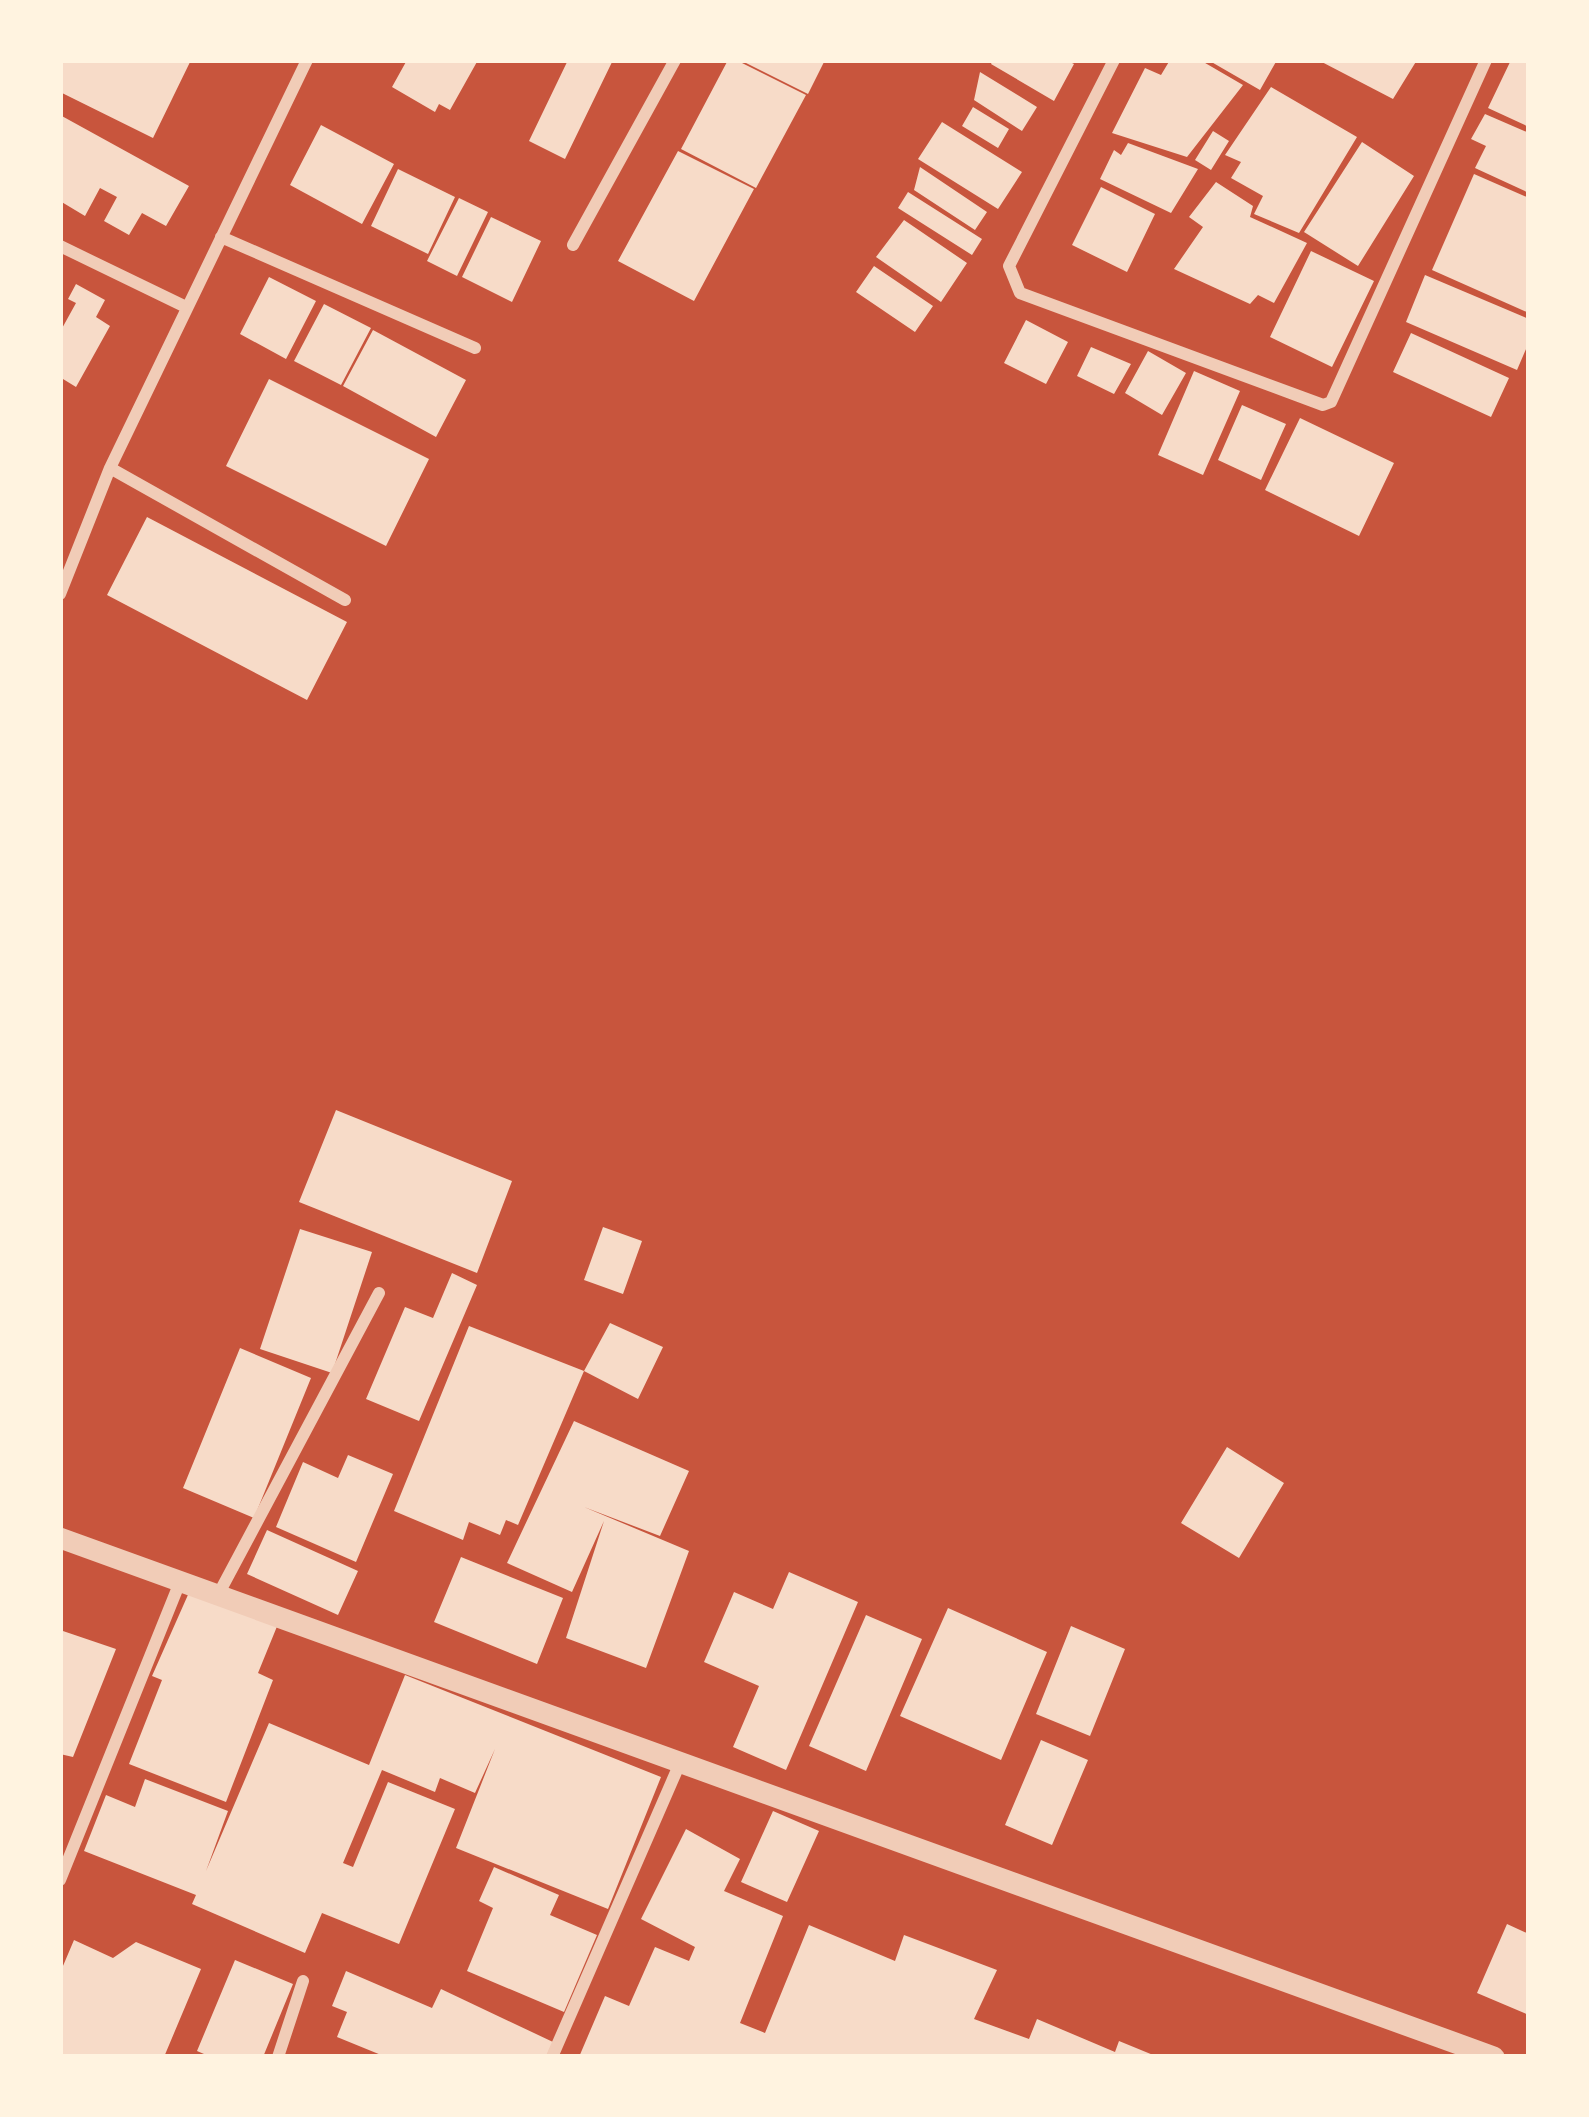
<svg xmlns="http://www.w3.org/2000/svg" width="1589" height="2117" font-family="Spectral,serif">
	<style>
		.building { fill: #f7dbc8 }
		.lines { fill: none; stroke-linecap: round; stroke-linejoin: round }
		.minor { stroke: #f1ccb7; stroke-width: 12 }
		.tertiary { stroke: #f1ccb7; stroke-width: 21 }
	</style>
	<rect width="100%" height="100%" fill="#c8553d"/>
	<path class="building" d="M60,60H191L153,138L60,92Z
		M407,60H478L450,110L439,104L435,112L392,87Z
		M568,60H613L565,159L529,141Z
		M728,60H736L806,95L756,188L681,149Z
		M740,60H825L808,94Z
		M993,60H1066L1074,64L1054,101L991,64Z
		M1170,60H1200L1243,85L1187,157L1112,133L1145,68L1161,75Z
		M1208,60H1277L1260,90Z
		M1318,60H1417L1393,99Z
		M1511,60H1529V127L1488,108Z
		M980,72L1037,107L1022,131L974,100Z
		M1271,87L1357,137L1299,233L1254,214L1263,196L1231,178L1241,162L1225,155Z
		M973,107L1009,129L998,148L962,126Z
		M1485,114L1529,133V193L1475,168L1486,146L1471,139Z
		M60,115L189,186L166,226L142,213L129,235L104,221L117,197L100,188L85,216L60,201Z
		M942,122L1022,172L998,209L918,159Z
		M321,125L394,164L362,224L290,185Z
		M1213,131L1229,141L1211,170L1195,160Z
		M1362,142L1414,176L1358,266L1304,232Z
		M1128,143L1198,169L1171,213L1100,179L1114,150L1121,155Z
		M678,151L754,189L694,301L618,261Z
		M920,167L987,212L975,230L914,190Z
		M398,169L455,197L428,254L371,226Z
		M1474,174L1529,198V313L1432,270Z
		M1216,182L1253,206L1250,217L1307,243L1274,303L1258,295L1250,304L1174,269L1203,227L1189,217Z
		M1101,187L1155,214L1127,272L1072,245Z
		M908,192L982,239L972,255L898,208Z
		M459,198L488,212L457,276L427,261Z
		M491,217L541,241L512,302L462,277Z
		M904,220L967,263L941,302L876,257Z
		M1311,251L1374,281L1332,367L1270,337Z
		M874,266L933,306L915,332L856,292Z
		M1425,275L1529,319V342L1517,370L1406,322Z
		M269,277L316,301L286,359L240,334Z
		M76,284L105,300L96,317L110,326L76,387L63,379L60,386V332L76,303L68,299Z
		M324,304L371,328L341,385L294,361Z
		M1026,320L1068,342L1046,384L1004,363Z
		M373,330L466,380L436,437L343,386Z
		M1411,333L1509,378L1491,417L1393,372Z
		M1091,347L1131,364L1114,394L1077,376Z
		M1148,351L1186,373L1162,415L1125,393Z
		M1194,371L1240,391L1203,475L1158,455Z
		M269,379L429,459L386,546L226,466Z
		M1242,405L1286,424L1261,480L1218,460Z
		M1300,418L1394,463L1359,536L1265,490Z
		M147,517L347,622L307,700L107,595Z
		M336,1110L512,1181L477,1273L299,1202Z
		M603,1227L642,1241L623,1294L584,1280Z
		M300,1229L372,1252L332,1373L260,1349Z
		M452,1273L477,1285L419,1421L366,1399L405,1307L433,1318Z
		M610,1323L663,1347L638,1399L584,1371Z
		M469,1326L584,1371L518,1525L506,1520L500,1535L469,1522L463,1540L394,1511Z
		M240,1348L311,1378L254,1518L183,1488Z
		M574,1421L689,1471L660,1536L584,1507L689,1551L646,1668L566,1638L604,1521L572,1592L507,1563Z
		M1227,1447L1284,1483L1239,1558L1181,1523Z
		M348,1455L393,1474L356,1562L276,1527L303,1462L338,1478Z
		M267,1530L358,1571L338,1615L247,1574Z
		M461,1557L563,1598L537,1664L434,1622Z
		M789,1572L858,1602L786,1770L733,1747L759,1686L704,1662L734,1592L773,1609Z
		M191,1588L278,1624L258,1673L273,1680L226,1802L129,1764L162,1680L152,1676Z
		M948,1608L1047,1652L1001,1760L900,1716Z
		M866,1615L922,1639L866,1771L809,1746Z
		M1071,1626L1125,1649L1090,1736L1036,1714Z
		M60,1630L116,1649L73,1757L60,1754Z
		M405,1675L661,1777L608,1909L456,1848L495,1749L475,1793L440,1778L435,1792L382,1770L343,1863L353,1867L388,1782L455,1809L399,1944L322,1913L305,1953L192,1904L196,1895L84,1851L106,1795L135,1807L145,1779L228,1811L206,1871L269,1723L369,1765Z
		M1041,1740L1088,1760L1052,1845L1005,1825Z
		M773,1811L819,1831L787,1902L741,1882Z
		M686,1829L740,1859L724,1891L783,1916L740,2023L765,2033L809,1925L895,1961L904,1935L997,1970L974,2019L1029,2039L1037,2019L1115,2052L1119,2041L1158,2057H579L605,1996L629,2006L655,1947L689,1961L695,1947L641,1919Z
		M494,1867L559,1895L550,1915L597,1935L564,2012L467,1971L493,1908L479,1901Z
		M1507,1924L1529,1934V2015L1477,1993Z
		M74,1940L113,1958L136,1942L201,1969L164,2057H60V1973Z
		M235,1960L293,1984L263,2057H211L197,2051Z
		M346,1971L432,2008L441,1989L553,2042L546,2057H386L337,2037L347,2012L332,2006Z"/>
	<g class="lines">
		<path class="minor" d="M1114,60L1009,266L1020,293L1323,405L1331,402L1486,60
			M221,237L475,348
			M573,245L675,60
			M60,246L186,307
			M110,468L345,600
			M60,594L110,468L307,60
			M218,1595L379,1293
			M60,1880L180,1582
			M278,2057L303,1981
			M552,2057L680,1763"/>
		<path class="tertiary" d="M60,1538L1494,2057"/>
	</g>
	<rect width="1589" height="2117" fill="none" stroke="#fff3e0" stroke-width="126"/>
</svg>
